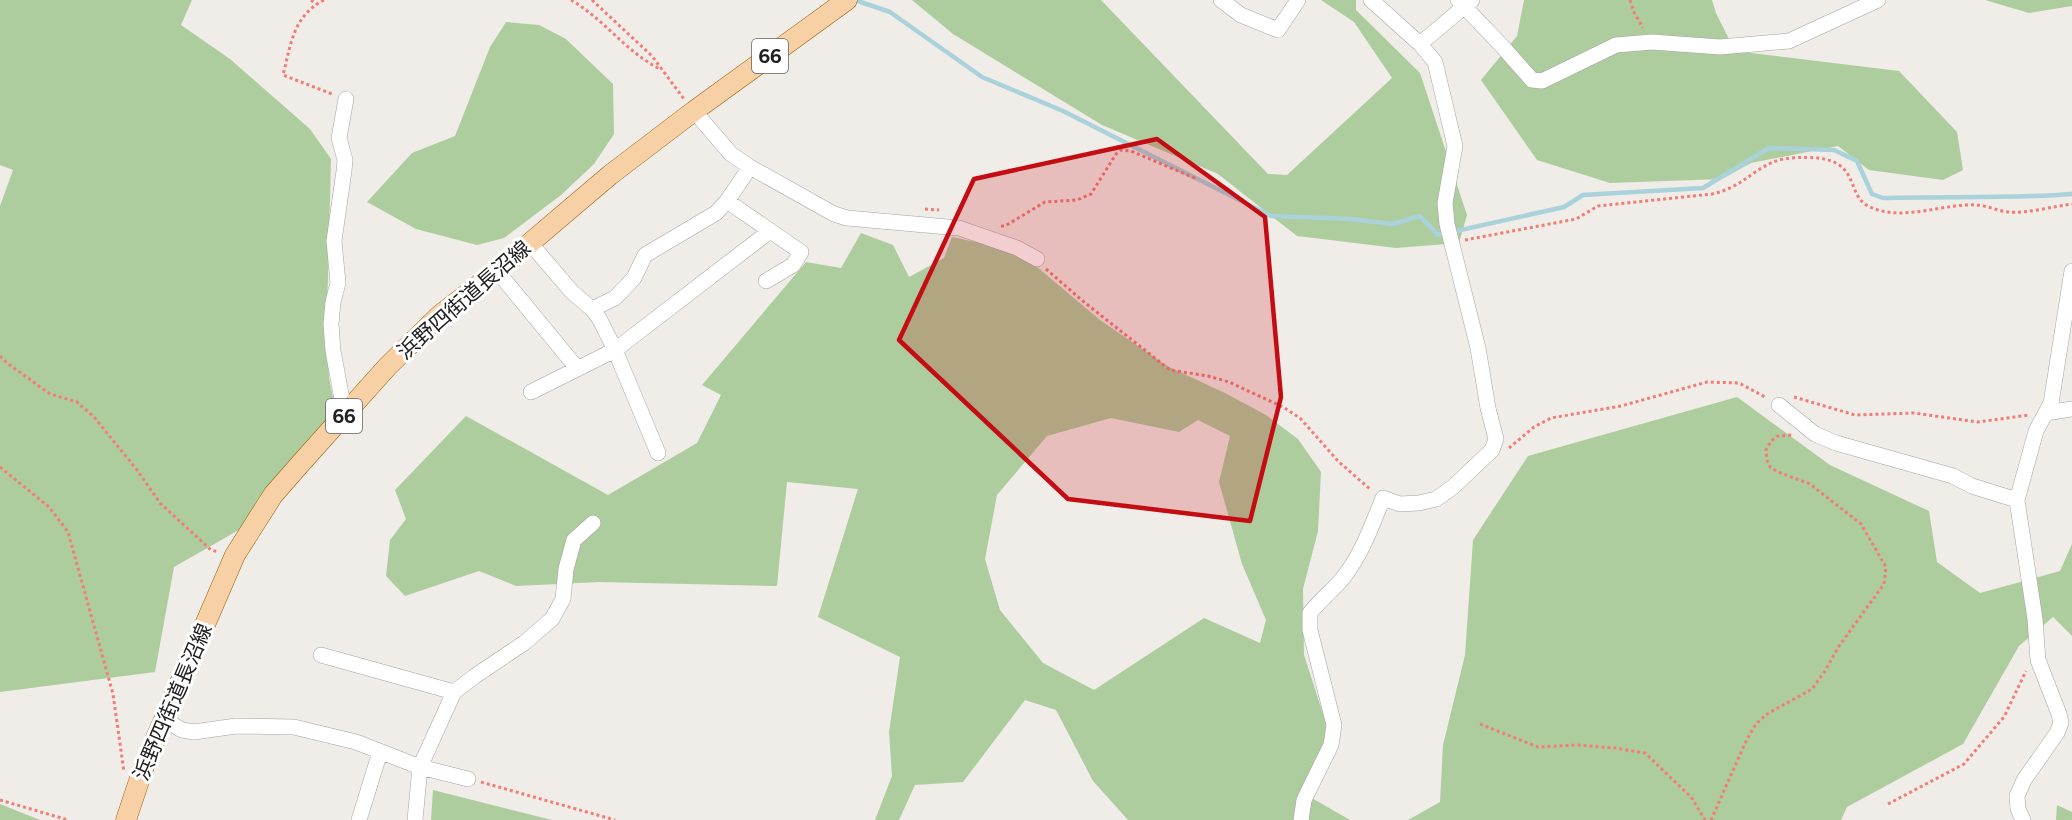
<svg xmlns="http://www.w3.org/2000/svg" width="2072" height="820" font-family="Figtree,'Noto Sans JP',sans-serif">
	<style>
		.forest { fill: #aecd9e; fill-rule: evenodd }
		.lines { fill: none; stroke-linecap: round; stroke-linejoin: round }
		.stream { stroke: #aad2db; stroke-width: 4.5 }
		.minor-casing { stroke: #a4a4a4; stroke-width: 16 }
		.major-casing { stroke: #936009; stroke-width: 21 }
		.path { stroke: #f27d76; stroke-width: 3; stroke-dasharray: 3 3; stroke-linecap: butt }
		.minor { stroke: #fff; stroke-width: 15 }
		.major { stroke: #f7d0a5; stroke-width: 20 }
		.marked { fill: #c40c13; fill-opacity: 0.2; stroke: #c40c13; stroke-width: 4.5; stroke-linejoin: round }
		.labels { text-anchor: middle; stroke-width: 6; stroke-linejoin: round; paint-order: stroke }
		.shield { fill: #fff; stroke: #636363; stroke-width: 1.5 }
		.shield-label { font-size: 20px; font-weight: bold; fill: #202020 }
		.street-label { font-size: 21px; fill: #202020; stroke: #fff }
	</style>
	<rect width="100%" height="100%" fill="#f0ece7"/>
	<path class="forest" d="M0,0H192L181,25L230,59L310,129L331,159L327,315L329,378L336,412L244,527L174,567L155,672L0,692V206L13,170L0,165Z
		M912,0H1101L1268,174L1287,175L1392,78L1354,22L1321,0H1356V10L1420,73L1467,215L1459,243L1396,248L1297,236L1218,174L1102,125L953,34Z
		M1524,0H1712L1716,13L1735,51L1899,71L1957,132L1963,170L1943,180L1869,170L1838,146L1751,163L1722,179L1610,183L1537,160L1481,80L1517,36Z
		M1985,0H2072V6L2029,13Z
		M506,22L539,25L566,39L613,84L614,134L594,164L561,195L504,238L477,245L416,229L367,202L412,153L455,136L490,47Z
		M861,233L893,245L909,277L944,258L952,237L1018,251L1100,320L1167,366L1225,393L1266,415L1298,439L1321,472L1318,531L1303,589L1304,655L1326,723L1322,768L1310,797L1350,820H1128L1093,781L1056,710L1025,700L963,782L915,785L899,820H875L892,776L889,732L900,657L818,617L858,489L787,482L777,586L599,582L516,586L479,571L405,596L386,576L390,540L406,519L395,490L466,416L608,495L697,443L721,395L702,385L806,262L841,268ZM1111,418L1179,432L1198,420L1230,436L1219,482L1242,564L1266,620L1260,643L1204,618L1094,690L1043,663L1000,610L985,559L997,495L1047,436Z
		M1737,397L1830,465L1929,511L1937,562L1980,593L2060,571L2072,544V636L2053,617L2019,646L1963,744L1847,807L1841,820H1408L1440,802L1443,745L1465,655L1473,540L1528,456Z
		M433,790L552,820H431Z
		M0,804L40,820H0Z
		M2057,805L2072,812V820H2056Z"/>
	<g class="lines">
		<path class="stream" d="M855,0L890,12L982,77L1063,111L1271,216L1350,219L1393,224L1420,216L1438,235L1564,207L1583,195L1703,188L1769,148L1834,150L1857,161L1872,194L1883,198C1946,196 2009,199 2072,194"/>
		<defs>
			<path id="minor" d="M1221,0L1241,15L1278,30L1298,0
				M1458,0L1502,46L1532,80L1542,81L1616,45L1652,42L1720,47L1789,41L1878,0
				M1420,44L1472,0
				M694,111L731,154L750,167L834,214L847,218L959,228L1017,248L1037,259
				M727,201L801,252L793,265L766,281
				M530,243L572,292L592,309L599,318L615,350L658,453
				M497,271L577,368
				M592,309L615,298L634,278L645,255L716,213L727,201L750,167
				M531,392L615,350L770,231
				M1779,405L1815,434L1836,443L1953,476L1972,486L2017,500
				M2046,413L2072,409
				M345,415L333,351L331,324L333,302L338,283L334,241L344,171L345,160L339,138L346,99
				M321,655L454,692
				M165,720L182,730L194,732L236,726L294,727L356,742L420,767L468,779
				M359,820L380,752
				M415,820L420,767L454,692L475,676L524,643L552,619L563,599L566,569L574,540L593,523
				M1301,820L1304,800L1331,745L1334,725L1310,630V613C1320,600 1333,590 1343,578C1362,554 1372,525 1383,498L1400,504L1419,503L1436,499L1453,487L1492,450L1496,439L1488,408L1478,348L1447,224L1445,203L1455,146L1435,62L1420,44L1371,0
				M2023,820L2018,809L2017,796L2024,780L2057,733L2061,723L2059,714L2038,660L2035,619L2017,500L2036,431L2051,403L2072,271"/>
			<path id="major" d="M126,820L144,766L235,555L273,495L301,463L388,366L440,315L497,271L610,175L694,111L847,0"/>
		</defs>
		<use href="#minor" class="minor-casing"/>
		<use href="#major" class="major-casing"/>
		<path class="path" d="M311,0L316,4
			M324,0C293,16 291,44 283,75L332,94
			M571,0C604,19 626,52 660,69
			M592,0L652,56L684,99
			M1630,0L1634,12L1643,28
			M925,209L939,210
			M1001,226H1005L1045,202L1077,200L1091,194L1116,154L1121,150L1131,151L1197,179
			M1465,240L1576,219L1598,206L1712,194C1740,188 1749,173 1773,162C1785,157 1805,157 1818,158C1860,163 1846,194 1868,206C1902,223 1942,203 1977,205C1988,206 1998,211 2008,212C2025,214 2055,206 2072,204
			M1046,269L1084,302L1170,370L1208,376L1229,382L1283,407L1300,418L1339,462L1371,490
			M0,356L7,363L50,394L77,402L94,417L137,470L160,503L211,550L219,552
			M1794,397L1855,415L1914,413L1978,422L2029,415
			M1509,448L1534,427L1551,418L1621,406L1707,382L1739,383L1767,398
			M0,467L49,507L68,532L113,694L124,772
			M1480,724L1538,747L1577,745L1615,748L1645,753L1692,798L1705,820
			M481,782L615,820
			M0,800L68,820
			M1888,804L1964,764L2004,717L2026,671
			M1711,820L1747,739L1756,724L1767,714L1812,689L1825,671L1839,646L1884,584L1886,567L1861,524L1810,484L1778,472L1770,467L1767,460L1766,450L1771,441L1778,436L1793,435"/>
		<use href="#minor" class="minor"/>
		<use href="#major" class="major"/>
	</g>
	<path class="marked" d="M1157,139L1265,217L1281,397L1250,521L1068,499L899,340L974,179Z"/>
	<g class="labels">
		<g class="shield">
			<rect x="752" y="39" width="36" height="34" rx="4.5"/>
			<rect x="326" y="399" width="36" height="34" rx="4.5"/>
		</g>
		<g class="shield-label">
			<text x="770" y="63">66</text>
			<text x="344" y="423">66</text>
		</g>
		<g class="street-label">
			<text transform="translate(464 300) rotate(-41)" y="7">浜野四街道長沼線</text>
			<text transform="translate(173 702) rotate(-67)" y="7">浜野四街道長沼線</text>
		</g>
	</g>
</svg>
